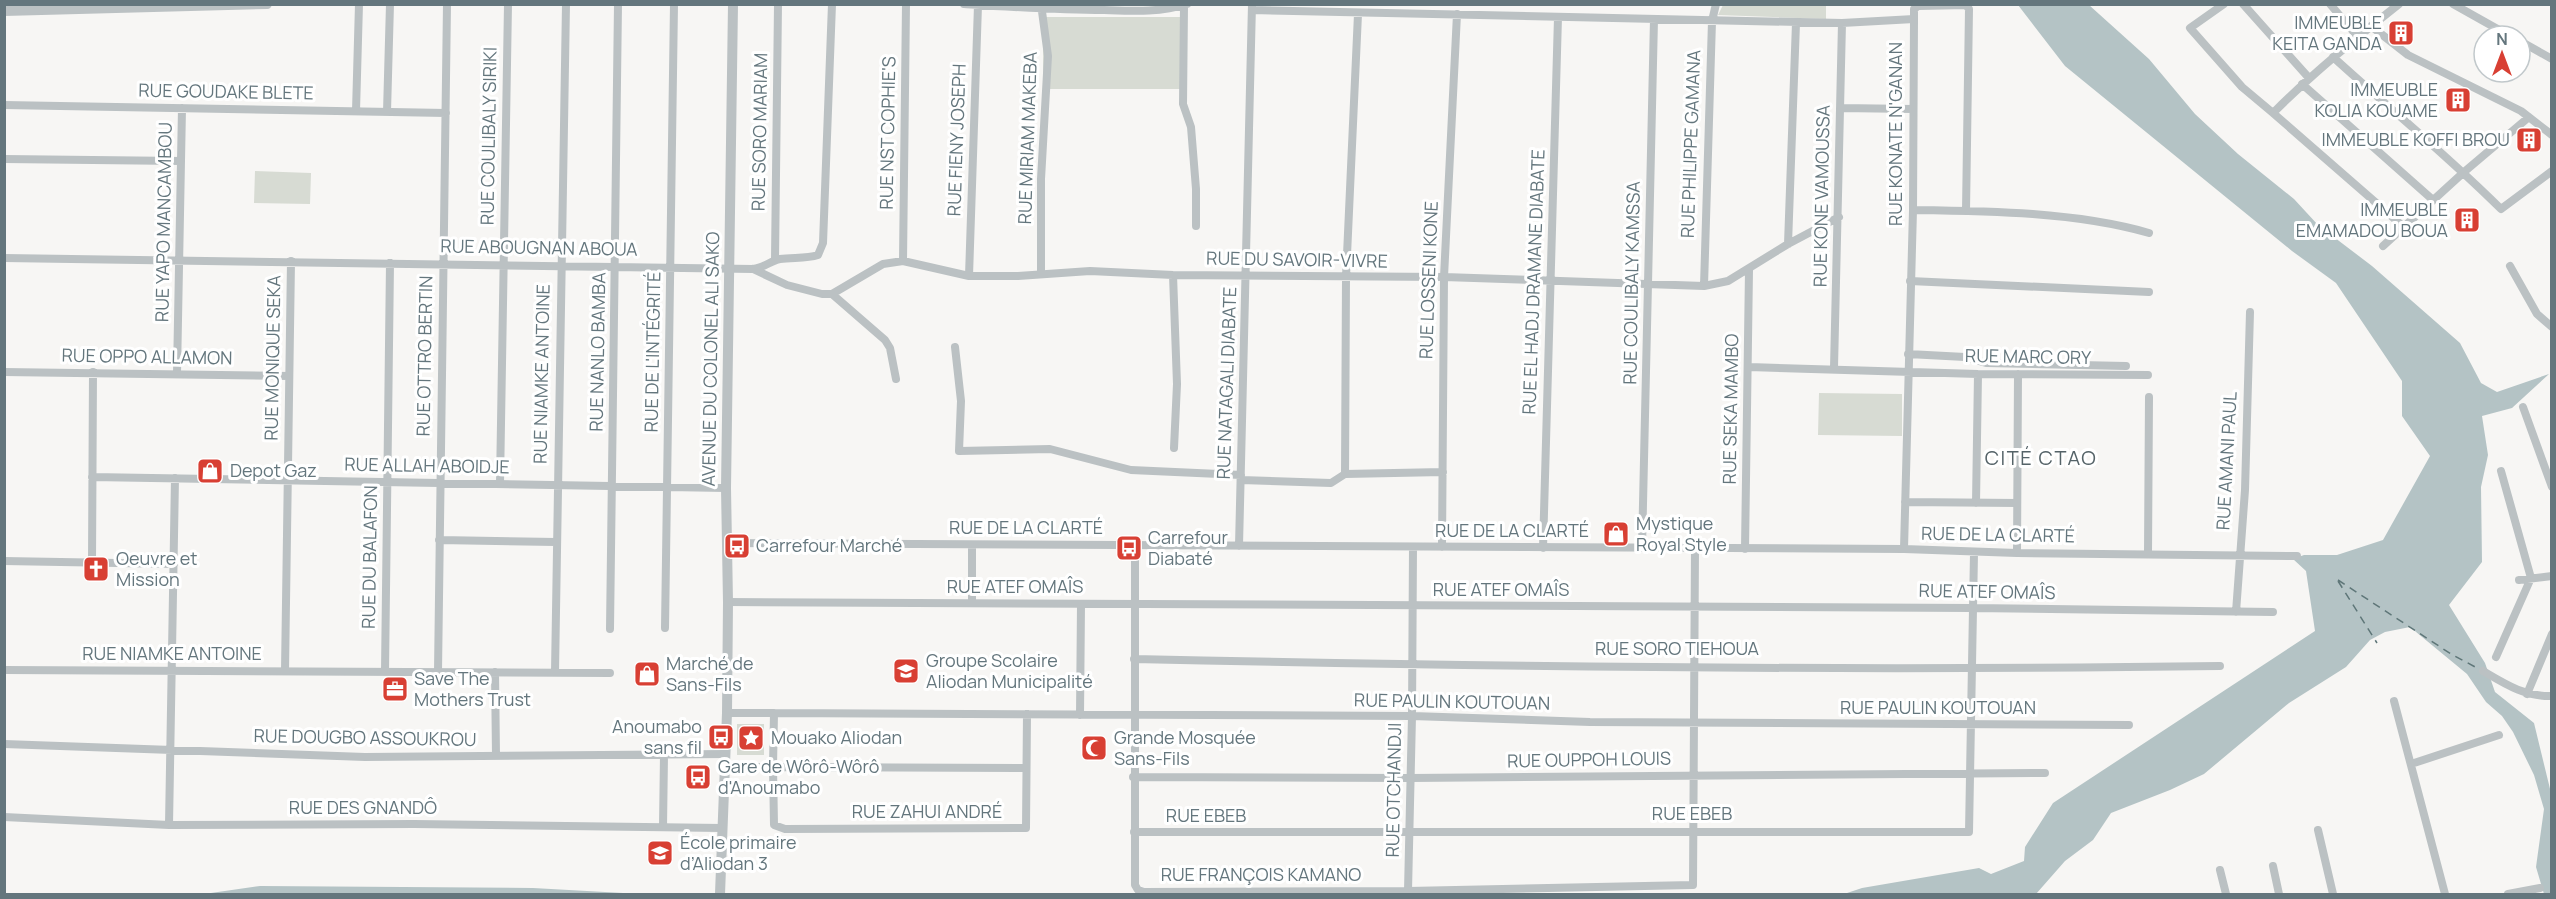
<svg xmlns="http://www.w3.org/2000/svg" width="2556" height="899" font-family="Manrope,sans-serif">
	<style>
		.green { fill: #d7dbd3 }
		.water { fill: #b4c3c5 }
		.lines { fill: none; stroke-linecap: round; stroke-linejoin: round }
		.ferry { stroke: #5e7678; stroke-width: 1.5; stroke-dasharray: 8 6; stroke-linecap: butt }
		.minor { stroke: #bbc1c3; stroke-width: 8 }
		.tertiary { stroke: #bbc1c3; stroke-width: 10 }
		.labels { text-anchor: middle; stroke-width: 6; stroke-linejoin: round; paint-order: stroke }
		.poi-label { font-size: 18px; fill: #64767d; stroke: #fff; text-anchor: start }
		.street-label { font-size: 18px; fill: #64767d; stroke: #fff }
		.neighbourhood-label { font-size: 20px; letter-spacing: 1.5px; fill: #556368; stroke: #fff }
	</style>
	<rect width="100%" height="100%" fill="#f7f6f4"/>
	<path class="green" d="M1723,5H1826V19L1718,15Z
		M1043,17H1181L1182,89H1043Z
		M255,171L311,173L310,204L254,203Z
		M1819,393L1902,394V436L1818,435Z
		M737,724H764V755H737Z"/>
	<path class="water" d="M2018,5H2089L2149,59L2195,114L2238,154L2294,199L2318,225L2372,266L2460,343L2481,383L2497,392L2549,374L2512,408L2482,416L2488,455L2481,487L2482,562L2449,605L2485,663L2495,692L2534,723L2551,793V894H2544L2536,867L2544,809L2534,775L2513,732L2502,716L2486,702L2467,674L2410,627L2385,632L2370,640L2346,667L2289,703L2204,774L2170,790L2111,813L2093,840L2065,861L2036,894H1844L1862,888L1979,868L1991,874L2024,861L2025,847L2053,803L2315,631L2306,571L2293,559L2304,555H2337L2383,540L2430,456L2402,416V381L2336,283L2292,251L2065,66Z
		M260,886L533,888L641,894H204Z"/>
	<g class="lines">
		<path class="ferry" d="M2338,580L2451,654L2479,669
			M2338,581L2377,643"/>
		<path class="minor" d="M964,4C1011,7 1057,10 1104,10C1131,11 1160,13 1187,4
			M1041,4L1048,56L1041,179V273
			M2224,4L2190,28L2242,87L2273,113
			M2243,4L2309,78
			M2330,4L2357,36
			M2399,4C2355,39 2313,73 2273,113L2405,228
			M2453,4L2510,36
			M1184,6L1183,104L1191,127L1196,189V226
			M1252,10L1842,23L1914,19L1913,210L1904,549
			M1914,19V9L1918,6L1966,5L1969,9L1966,211
			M2371,26L2408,55L2521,111L2552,135
			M2520,41L2552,59
			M2333,57C2389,108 2448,156 2501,209L2552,171
			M2302,84L2433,200
			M4,105L446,113
			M1840,108L1913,109
			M356,111L359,4
			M387,112L390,4
			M4,159L181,161
			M1913,210C1988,211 2076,212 2149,233
			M1788,244L1796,23
			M2383,246L2464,172L2529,117
			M4,258L753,269C764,268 770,261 780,259C792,257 806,259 818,255L823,243L832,4
			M775,260L778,4
			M903,261L906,4
			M2510,266L2537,314L2552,327
			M753,269L787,285L822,294H832L883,264L903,261L969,276H1018L1090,271L1173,275L1444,277L1704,286L1728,281L1788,244L1839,217
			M1173,275L1177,384L1174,448
			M969,276L978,5
			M1910,281L2149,292
			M1704,286L1712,21L1716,4
			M832,294L885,340L890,348L896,379
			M955,347L961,401L959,451L1050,449L1131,470L1241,475
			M1908,354L1965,357L1986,363L2126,366
			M1749,367L1978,374L2148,375
			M1834,368L1842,23
			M4,372L289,376
			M177,373L182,108
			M2523,407L2552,487
			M1345,474L1346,277L1358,14
			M92,477L726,488
			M1241,480L1331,483L1345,474L1443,472
			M500,483L508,4
			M1905,502L2017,503
			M1976,503L1978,374
			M439,540L556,542
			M726,543L1904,549L2017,553L2297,556
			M972,545V603
			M1135,546V885L1138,890L1144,892L1408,891L1693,885L1695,549
			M1239,546L1252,4
			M1442,547L1444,277L1457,14
			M1543,548L1558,17
			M1642,548L1654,19
			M1745,549L1749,270
			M2017,553L2018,374
			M2148,554L2149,397
			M4,561L174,564
			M92,563L93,372
			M2519,580L2552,576
			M728,602L1972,608L2273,612
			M2236,612L2245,490L2250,312
			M665,628L674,4
			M610,629L618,4
			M2496,657L2531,578L2501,471
			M1134,659C1496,667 1858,671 2220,666
			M4,670L610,673
			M285,671L291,261
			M2483,671C2505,684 2525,697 2552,696
			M385,672L390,263
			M438,672L447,4
			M495,672L496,756
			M555,672L566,4
			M2527,694L2552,634
			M2394,701L2445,894
			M774,713L1412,716L1590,722L2129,725
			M1080,715L1081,604
			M4,744L365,757L726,754
			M2411,764L2499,735
			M726,767H773L774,713H727
			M1026,768L773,767L774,825L785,829L1026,828L1027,714
			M1133,777L1411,778L2045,773
			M4,817L169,825L414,824L722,828
			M169,825L175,478
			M663,827L664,755
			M2318,830L2333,894
			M1134,832H1969L1974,553
			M2273,866L2279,894
			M2220,870L2226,894
			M1408,891L1412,716L1413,547
			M2508,894L2540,888"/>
		<path class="tertiary" d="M4,11L267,4
			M720,894L727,713L728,602L726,488L733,4"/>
	</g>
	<defs>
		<symbol id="building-square" viewBox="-11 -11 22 22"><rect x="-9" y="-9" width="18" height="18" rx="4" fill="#d83f33" stroke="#fff"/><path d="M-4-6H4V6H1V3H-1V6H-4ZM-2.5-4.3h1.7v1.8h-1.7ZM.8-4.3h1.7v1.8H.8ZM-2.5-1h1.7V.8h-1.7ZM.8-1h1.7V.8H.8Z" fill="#fff"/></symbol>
		<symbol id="shop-square" viewBox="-11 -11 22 22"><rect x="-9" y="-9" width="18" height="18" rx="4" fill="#d83f33" stroke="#fff"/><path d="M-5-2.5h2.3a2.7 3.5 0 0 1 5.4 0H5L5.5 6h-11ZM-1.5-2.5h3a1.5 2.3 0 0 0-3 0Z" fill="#fff"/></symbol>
		<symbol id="bus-square" viewBox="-11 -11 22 22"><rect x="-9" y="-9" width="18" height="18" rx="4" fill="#d83f33" stroke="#fff"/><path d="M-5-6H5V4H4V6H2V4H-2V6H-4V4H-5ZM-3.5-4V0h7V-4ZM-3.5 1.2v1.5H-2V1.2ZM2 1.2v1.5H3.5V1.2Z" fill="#fff"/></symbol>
		<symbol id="church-square" viewBox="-11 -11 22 22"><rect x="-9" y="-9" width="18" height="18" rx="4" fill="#d83f33" stroke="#fff"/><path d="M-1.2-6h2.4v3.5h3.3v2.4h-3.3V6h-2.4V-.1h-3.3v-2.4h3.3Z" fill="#fff"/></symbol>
		<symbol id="school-square" viewBox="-11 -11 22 22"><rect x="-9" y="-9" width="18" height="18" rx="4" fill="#d83f33" stroke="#fff"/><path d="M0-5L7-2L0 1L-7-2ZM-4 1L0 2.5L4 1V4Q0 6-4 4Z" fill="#fff"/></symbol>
		<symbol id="office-square" viewBox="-11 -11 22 22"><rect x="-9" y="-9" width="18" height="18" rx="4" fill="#d83f33" stroke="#fff"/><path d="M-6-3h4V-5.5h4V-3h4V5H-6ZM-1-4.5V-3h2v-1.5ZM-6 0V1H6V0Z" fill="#fff"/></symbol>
		<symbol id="sight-square" viewBox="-11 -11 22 22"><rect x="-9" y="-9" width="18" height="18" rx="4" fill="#d83f33" stroke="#fff"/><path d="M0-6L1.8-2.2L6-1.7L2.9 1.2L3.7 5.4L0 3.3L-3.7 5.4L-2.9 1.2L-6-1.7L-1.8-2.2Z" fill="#fff"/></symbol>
		<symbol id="mosque-square" viewBox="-11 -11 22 22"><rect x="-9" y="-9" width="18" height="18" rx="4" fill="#d83f33" stroke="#fff"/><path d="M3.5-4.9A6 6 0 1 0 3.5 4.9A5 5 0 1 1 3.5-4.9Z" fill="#fff"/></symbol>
	</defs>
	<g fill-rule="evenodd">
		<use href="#building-square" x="2386" y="18" width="30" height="30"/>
		<use href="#building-square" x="2443" y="85" width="30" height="30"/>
		<use href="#building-square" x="2514" y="125" width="30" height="30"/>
		<use href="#building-square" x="2452" y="205" width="30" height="30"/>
		<use href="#shop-square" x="195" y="456" width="30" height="30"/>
		<use href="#shop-square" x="1601" y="519" width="30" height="30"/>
		<use href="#bus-square" x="722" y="531" width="30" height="30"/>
		<use href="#bus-square" x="1114" y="533" width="30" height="30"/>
		<use href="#church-square" x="81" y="554" width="30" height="30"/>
		<use href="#school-square" x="891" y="656" width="30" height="30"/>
		<use href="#shop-square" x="632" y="659" width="30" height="30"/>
		<use href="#office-square" x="380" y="674" width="30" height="30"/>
		<use href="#bus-square" x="706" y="722" width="30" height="30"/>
		<use href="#sight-square" x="736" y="723" width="30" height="30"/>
		<use href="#mosque-square" x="1079" y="733" width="30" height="30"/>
		<use href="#bus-square" x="683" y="762" width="30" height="30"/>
		<use href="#school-square" x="645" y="838" width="30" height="30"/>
	</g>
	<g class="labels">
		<g class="poi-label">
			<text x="2382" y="29" text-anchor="end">IMMEUBLE<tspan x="2382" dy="21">KEITA GANDA</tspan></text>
			<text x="2438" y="96" text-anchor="end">IMMEUBLE<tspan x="2438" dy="21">KOLIA KOUAME</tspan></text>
			<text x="2510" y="146" text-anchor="end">IMMEUBLE KOFFI BROU</text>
			<text x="2448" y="216" text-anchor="end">IMMEUBLE<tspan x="2448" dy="21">EMAMADOU BOUA</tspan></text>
			<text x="230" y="477">Depot Gaz</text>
			<text x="1636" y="530">Mystique<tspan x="1636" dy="21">Royal Style</tspan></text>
			<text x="1148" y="544">Carrefour<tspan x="1148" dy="21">Diabaté</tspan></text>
			<text x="756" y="552">Carrefour Marché</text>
			<text x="116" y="565">Oeuvre et<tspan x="116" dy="21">Mission</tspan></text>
			<text x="926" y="667">Groupe Scolaire<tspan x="926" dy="21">Aliodan Municipalité</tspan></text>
			<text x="666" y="670">Marché de<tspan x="666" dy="21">Sans-Fils</tspan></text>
			<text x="414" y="685">Save The<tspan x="414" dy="21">Mothers Trust</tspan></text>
			<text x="702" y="733" text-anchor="end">Anoumabo<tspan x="702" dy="21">sans fil</tspan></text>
			<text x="771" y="744">Mouako Aliodan</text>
			<text x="1114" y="744">Grande Mosquée<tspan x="1114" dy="21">Sans-Fils</tspan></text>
			<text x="718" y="773">Gare de Wôrô-Wôrô<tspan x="718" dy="21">d'Anoumabo</tspan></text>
			<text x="680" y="849">École primaire<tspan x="680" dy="21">d’Aliodan 3</tspan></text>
		</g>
		<g class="street-label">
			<text transform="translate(226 92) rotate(1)" y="6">RUE GOUDAKE BLETE</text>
			<text transform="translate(760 132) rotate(-89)" y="6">RUE SORO MARIAM</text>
			<text transform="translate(888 133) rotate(-89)" y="6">RUE NST COPHIE'S</text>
			<text transform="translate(1896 134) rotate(-90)" y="6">RUE KONATE N'GANAN</text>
			<text transform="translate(489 136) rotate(-89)" y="6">RUE COULIBALY SIRIKI</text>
			<text transform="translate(1028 138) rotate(-88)" y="6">RUE MIRIAM MAKEBA</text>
			<text transform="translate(957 140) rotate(-88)" y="6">RUE FIENY JOSEPH</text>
			<text transform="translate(1691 144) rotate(-88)" y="6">RUE PHILIPPE GAMANA</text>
			<text transform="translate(1822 196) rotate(-89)" y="6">RUE KONE VAMOUSSA</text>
			<text transform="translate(164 222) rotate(-89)" y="6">RUE YAPO MANCAMBOU</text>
			<text transform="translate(539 248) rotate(1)" y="6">RUE ABOUGNAN ABOUA</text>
			<text transform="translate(1297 260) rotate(1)" y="6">RUE DU SAVOIR-VIVRE</text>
			<text transform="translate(1429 280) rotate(-88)" y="6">RUE LOSSENI KONE</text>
			<text transform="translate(1534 282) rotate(-88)" y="6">RUE EL HADJ DRAMANE DIABATE</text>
			<text transform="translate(1632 283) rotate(-89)" y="6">RUE COULIBALY KAMSSA</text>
			<text transform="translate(598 352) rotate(-89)" y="6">RUE NANLO BAMBA</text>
			<text transform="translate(653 352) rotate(-89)" y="6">RUE DE L'INTÉGRITÉ</text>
			<text transform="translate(425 356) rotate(-89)" y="6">RUE OTTRO BERTIN</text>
			<text transform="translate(147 357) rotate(1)" y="6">RUE OPPO ALLAMON</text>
			<text transform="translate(2028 357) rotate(1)" y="6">RUE MARC ORY</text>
			<text transform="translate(273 358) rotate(-89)" y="6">RUE MONIQUE SEKA</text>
			<text transform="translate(711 359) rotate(-89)" y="6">AVENUE DU COLONEL ALI SAKO</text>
			<text transform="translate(542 374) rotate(-89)" y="6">RUE NIAMKE ANTOINE</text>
			<text transform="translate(1227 383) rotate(-88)" y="6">RUE NATAGALI DIABATE</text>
			<text transform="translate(1731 409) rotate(-89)" y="6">RUE SEKA MAMBO</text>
			<text transform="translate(2227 461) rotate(-87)" y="6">RUE AMANI PAUL</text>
			<text transform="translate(427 466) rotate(1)" y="6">RUE ALLAH ABOIDJE</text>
			<text x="1026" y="534">RUE DE LA CLARTÉ</text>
			<text x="1512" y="537">RUE DE LA CLARTÉ</text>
			<text transform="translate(1998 535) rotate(1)" y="6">RUE DE LA CLARTÉ</text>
			<text transform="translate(370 557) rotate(-89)" y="6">RUE DU BALAFON</text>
			<text x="1015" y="593">RUE ATEF OMAÎS</text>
			<text x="1501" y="596">RUE ATEF OMAÎS</text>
			<text transform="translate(1987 592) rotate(1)" y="6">RUE ATEF OMAÎS</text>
			<text x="1677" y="655">RUE SORO TIEHOUA</text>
			<text x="172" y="660">RUE NIAMKE ANTOINE</text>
			<text transform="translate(1452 702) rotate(1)" y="6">RUE PAULIN KOUTOUAN</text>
			<text x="1938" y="714">RUE PAULIN KOUTOUAN</text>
			<text transform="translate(365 738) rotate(1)" y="6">RUE DOUGBO ASSOUKROU</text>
			<text transform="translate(1589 760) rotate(-1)" y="6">RUE OUPPOH LOUIS</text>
			<text transform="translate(1394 790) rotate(-89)" y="6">RUE OTCHANDJI</text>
			<text x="363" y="814">RUE DES GNANDÔ</text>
			<text x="927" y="818">RUE ZAHUI ANDRÉ</text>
			<text x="1692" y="820">RUE EBEB</text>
			<text x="1206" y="822">RUE EBEB</text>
			<text x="1261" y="881">RUE FRANÇOIS KAMANO</text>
		</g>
		<g class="neighbourhood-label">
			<text x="2041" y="465">CITÉ CTAO</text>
		</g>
	</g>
	<rect width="2556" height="899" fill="none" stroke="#64767d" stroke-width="12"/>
	<g transform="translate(2502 54)"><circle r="28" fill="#ffffff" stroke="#c1c8cb" stroke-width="1.5"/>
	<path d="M0-4.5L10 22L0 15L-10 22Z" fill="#d83f33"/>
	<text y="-9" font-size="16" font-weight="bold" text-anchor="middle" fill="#64767d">N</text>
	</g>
</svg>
